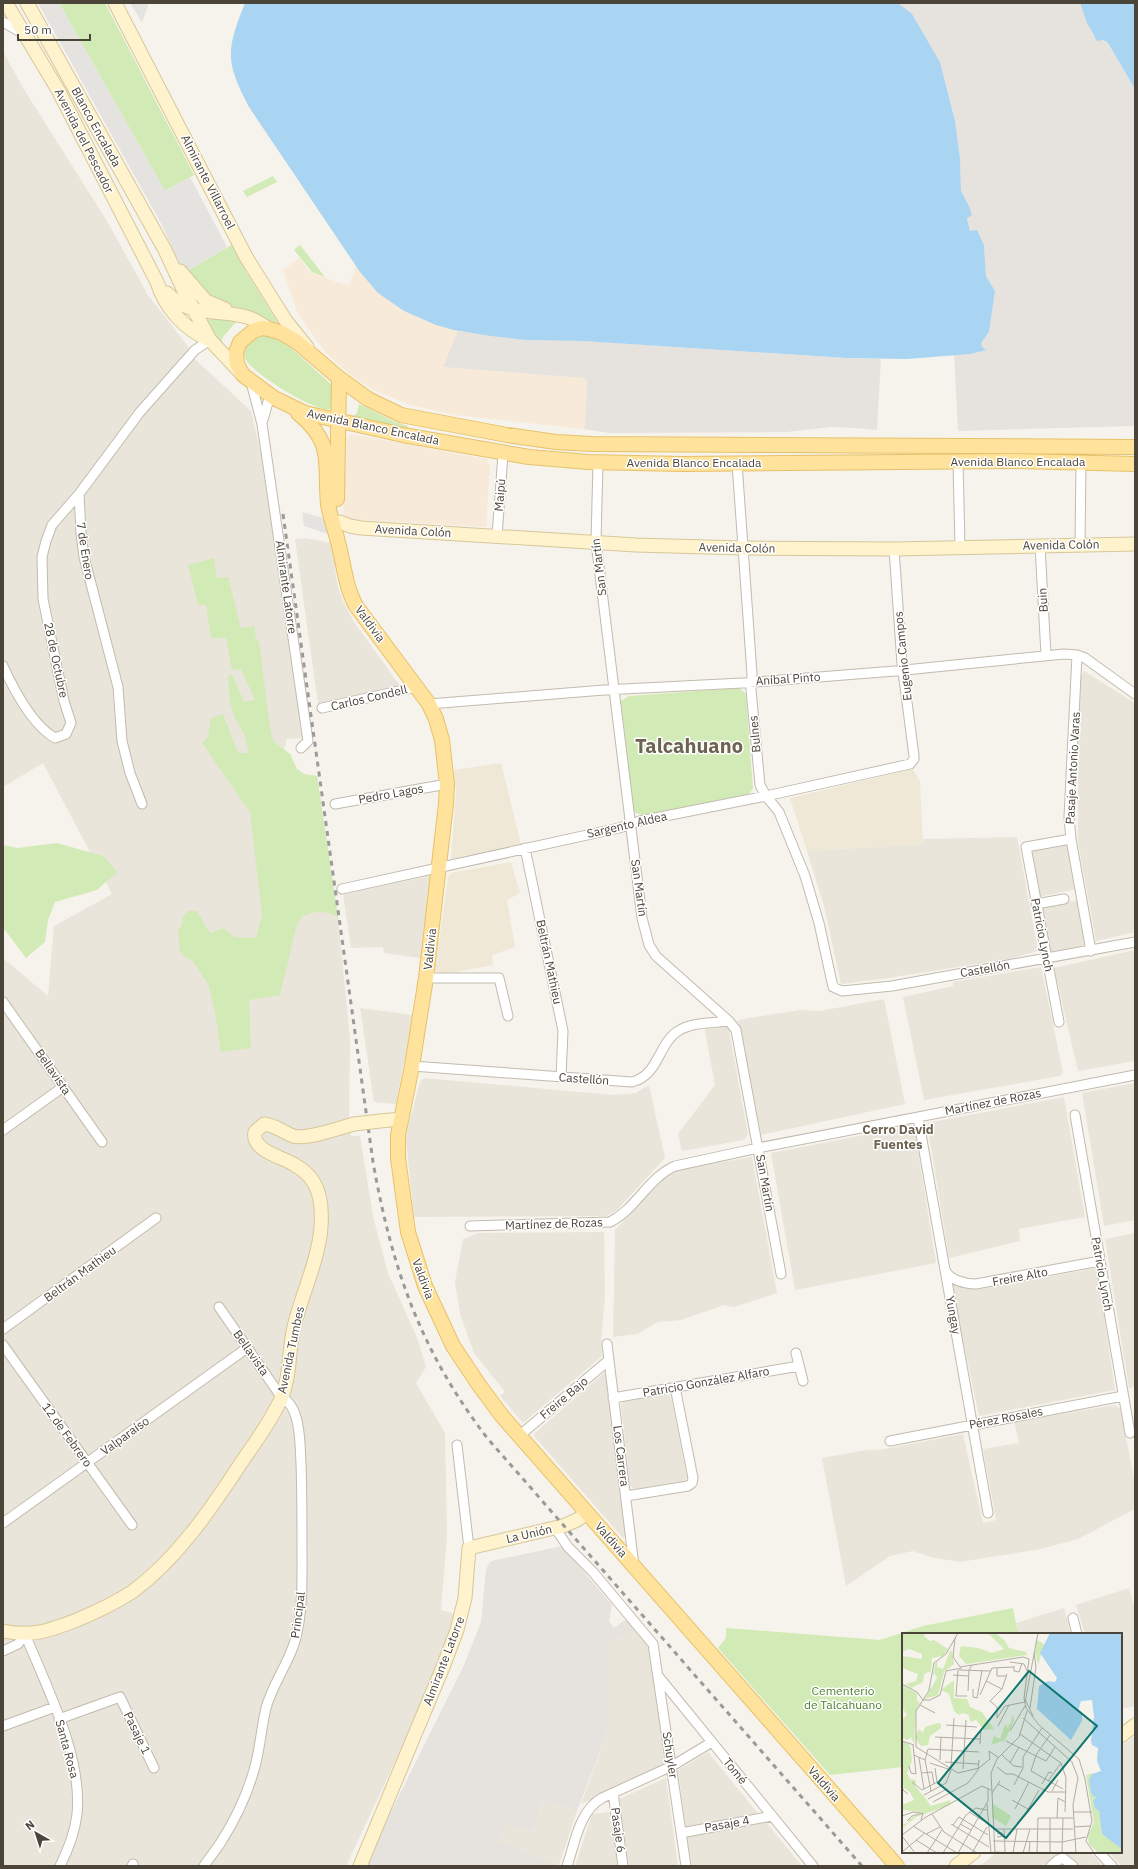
<svg xmlns="http://www.w3.org/2000/svg" width="1138" height="1869" font-family="'IBM Plex Sans',sans-serif">
	<style>
		.residential { fill: #eae5da }
		.commercial { fill: #f7ead8 }
		.industrial { fill: #e6e2dd }
		.education { fill: #efe8d6 }
		.green { fill: #d2eab5 }
		.parking { fill: #e5e3e0 }
		.water { fill: #a9d4f2 }
		.lines { fill: none; stroke-linecap: round; stroke-linejoin: round }
		.street-casing { stroke: #c2bbae; stroke-width: 11 }
		.secondary-casing { stroke: #d6c79b; stroke-width: 15 }
		.primary-casing { stroke: #e6c16a; stroke-width: 16 }
		.street { stroke: #fff; stroke-width: 9 }
		.secondary { stroke: #fff3cd; stroke-width: 13 }
		.primary { stroke: #ffe39c; stroke-width: 14 }
		.rail { stroke: #9a9a9a; stroke-width: 3; stroke-dasharray: 5 5; stroke-linecap: butt }
		.secondary-bridge-casing { stroke: #d6c79b; stroke-width: 15; stroke-linecap: butt }
		.secondary-bridge { stroke: #fff3cd; stroke-width: 13 }
		.labels { text-anchor: middle; stroke-width: 3; stroke-linejoin: round; paint-order: stroke }
		.street-label { font-size: 12px; fill: #4b4439; stroke: #fff }
		.park-label { font-size: 12px; fill: #4a7f2a; stroke: #fff }
		.neighbourhood-label { font-size: 13px; font-weight: bold; fill: #6e6250; stroke: #fff }
		.town-label { font-size: 20px; font-weight: bold; fill: #6e6250; stroke: #fff }
		.inset-road { fill: none; stroke: #b2ada4; stroke-width: 1 }
		.view { fill: #0f766e; fill-opacity: 0.15; stroke: #0f766e; stroke-width: 2 }
		.inset-edge { fill: none; stroke: #4b4439; stroke-width: 2 }
	</style>
	<rect width="100%" height="100%" fill="#f6f3ec"/>
	<path class="residential" d="M3,51L23,88L107,221L148,295L186,344L196,360L251,411L264,466L304,738L286,739V743L283,750L290,754L297,769L304,774L317,776L338,917L350,1039L349,1123L351,1136H360L373,1216L388,1273L418,1340L426,1367L416,1383L445,1433L447,1536L441,1610L455,1614L416,1717L346,1866H3V958L48,996L54,926L112,894L43,763L3,787Z
		M306,538L331,543L335,549V569L338,588L344,603L354,622L406,694L322,708L318,704L295,539Z
		M1084,671L1135,703V932L1096,941L1078,842V744L1081,676Z
		M1017,837L1038,951L1009,959L882,979L841,984L824,906L807,851L923,844V839Z
		M1069,842L1076,889L1038,897L1030,849Z
		M430,876L420,958L384,953L383,947L351,948L343,894Z
		M1078,900L1087,946L1050,954L1039,908Z
		M1135,950V1061L1078,1071L1054,968Z
		M1041,967L1063,1072L1060,1076L924,1100L903,997L953,986V982Z
		M884,999L905,1104L761,1135L738,1020L799,1010L820,1011Z
		M360,1008L413,1015L396,1104L374,1102Z
		M728,1025L748,1134L744,1140L682,1151L678,1134L715,1085L704,1026Z
		M424,1078L613,1095L636,1093L649,1085L665,1158L616,1211L606,1216L414,1217L406,1140L407,1130L420,1082Z
		M1135,1083V1220L1104,1226L1082,1093Z
		M1064,1097L1085,1217L1019,1229L1020,1241L949,1258L927,1123Z
		M910,1123L914,1126L936,1263L795,1290L771,1153L900,1128L899,1125Z
		M752,1157L777,1293L734,1307L724,1305L681,1320L658,1322L637,1334L613,1337L615,1230L665,1177L672,1173L681,1169Z
		M604,1232L605,1296L601,1341L602,1356L523,1423L500,1396L505,1392L474,1353L460,1314L455,1282L463,1239L479,1233Z
		M1135,1233V1387L1129,1388L1105,1239Z
		M1097,1268L1115,1390L979,1416L951,1284L981,1289Z
		M605,1372H607L626,1534L623,1538L534,1436L535,1433Z
		M666,1394L671,1397L687,1478L684,1481L634,1489L630,1485L621,1405L623,1402Z
		M1115,1405L1120,1409L1135,1482V1509L1078,1539L1041,1549L960,1562L930,1557L913,1551L890,1556L846,1586L822,1458L860,1451L885,1449L963,1434L983,1523L996,1520L983,1449L1019,1443L1014,1421Z
		M1129,1588L1135,1610V1706L1121,1709V1634H1085L1076,1605Z
		M1064,1608L1071,1634H1018L1016,1623Z
		M637,1629L650,1643L666,1767L581,1804L608,1731V1642Z
		M1135,1736V1866H1121L1109,1852H1121V1747Z
		M708,1752L757,1812L754,1816L686,1828L678,1770Z
		M666,1778L678,1866H629L619,1799Z
		M543,1799L577,1811L559,1865L499,1841L506,1825L533,1832Z
		M609,1812L618,1866H575L592,1814Z
		M766,1822L802,1866H692L687,1837Z
		M997,1852H1090L1103,1866H980Z"/>
	<path class="commercial" d="M299,258L311,273L349,286L356,266L378,293L404,311L436,325L458,331L444,367L584,378L587,381L585,426L583,429L456,415L414,406L373,390L349,374L326,353L298,314L283,270Z
		M351,434L487,459L490,466L486,527L348,519L343,514L347,438Z"/>
	<path class="industrial" d="M898,3H1080L1093,36L1108,43L1135,89V426L958,431L954,354L985,350L982,347L981,343L989,332L995,291L986,276L984,245L980,236L970,231L967,217L971,215L968,204L961,191L960,158L955,121L940,62L912,14Z
		M458,331L527,340L583,341L846,358L881,359L877,430L856,428L831,427L787,432L610,433L583,429L585,426L587,381L584,378L443,367Z
		M562,1546L612,1605L609,1621L614,1628L625,1620L637,1629L608,1642V1731L577,1811L543,1799L533,1832L506,1825L499,1841L559,1865V1866H364L464,1665L481,1622L486,1570L488,1565L491,1561Z"/>
	<path class="education" d="M501,763L521,844L451,859L456,792L454,770Z
		M913,769L920,782L923,844L807,851L790,798Z
		M511,862L520,893L507,900L515,947L492,955L493,965L439,975L435,970L448,878L451,873Z"/>
	<path class="green" d="M59,3H105L194,175L165,191Z
		M273,176L277,182L247,197L243,191Z
		M233,244L246,272L278,323L277,325L220,304L184,273Z
		M300,245L325,277L312,272L294,250Z
		M215,317L236,322L223,337L220,345L207,321Z
		M256,334L279,337L333,386L332,409C317,414 254,374 246,360C245,357 244,353 244,351C244,343 250,339 256,334Z
		M359,404L395,422L408,426L407,428L352,417L357,413Z
		M214,558L217,578L228,577L241,628L254,626L256,640L259,641L269,721L273,741L290,754L297,769L304,774L317,776L338,917C326,911 314,910 302,917L297,924L280,995L249,1000L251,1048L221,1052L215,1012L208,984L192,960L186,958L180,952L178,930L182,925L183,916L188,911H197C203,919 203,925 211,933L223,928L235,937L256,938L262,915L250,812L202,743L208,737L211,718L223,714L238,753H249L244,734L235,718L230,703L228,676L232,674L244,702L255,700L241,669L232,670L226,638H211L206,605H198L188,565Z
		M739,688L745,693L746,697L753,789L747,795L642,815L634,812L621,701L629,696Z
		M57,843L103,856L117,872L97,890L55,902L48,920L45,942L26,958L5,930H3V845L18,848Z
		M1013,1608L1018,1634H903V1767L830,1775L718,1648L726,1638V1628L880,1640L923,1626Z"/>
	<path class="parking" d="M38,3H59L165,191L190,177L227,247L184,273L162,225Z
		M130,3H149L142,22Z
		M302,512L323,518L327,523L331,535L304,526Z"/>
	<path class="water" d="M245,3H898L912,14L940,62L955,121L960,158L961,191L968,204L972,215L967,218L970,231L977,230L984,245L986,276L995,291L989,332L981,343L982,347L986,350L970,354L907,359L846,358L583,341L527,340L491,336L454,330L436,325L404,311L378,293L360,272L249,107C225,61 226,51 245,3Z
		M1080,3H1135V89L1108,43L1103,40L1097,41L1087,23Z"/>
	<g class="lines">
		<defs>
			<path id="street" d="M3,22L24,34
				M251,382L262,424L308,741L301,748
				M263,420L270,395
				M958,462L960,547
				M598,463L596,542L642,918L649,945L656,956L729,1021L736,1030L781,1274
				M737,463L752,674L751,690L760,785L766,796L779,812L805,876L819,923L833,987L842,991L892,986L1135,942
				M79,494L81,533L84,557L118,687L122,741L130,773L142,804
				M497,536L503,454
				M1080,545L1081,462
				M1040,546L1046,655
				M1077,655L1069,817L1071,839L1091,951
				M3,666C14,690 32,725 55,738L66,734L71,723L64,701L43,599L42,557L46,541L52,525L79,494L140,412L195,350L210,340
				M429,704L604,690L742,683L895,671L1064,654L1077,655L1085,658L1135,694
				M322,708L417,687
				M335,804L447,784
				M525,848L563,1031L561,1077
				M342,889L619,828L640,821L766,796L910,764L914,759V756L902,664L894,549
				M1036,904L1064,899
				M426,978H499L508,1016
				M3,1002L102,1142
				M1059,1022L1026,847L1071,839
				M412,1066L632,1082C659,1075 658,1044 678,1031C692,1022 714,1023 729,1021
				M1075,1115L1130,1433
				M918,1117L988,1513
				M3,1130L63,1087
				M470,1226L610,1222C636,1209 648,1178 675,1166L758,1148L1135,1075
				M945,1269C948,1280 966,1284 976,1284L1100,1261
				M3,1329L156,1218
				M607,1344L634,1566
				M3,1345L132,1525
				M796,1353L803,1381
				M613,1398L799,1366
				M519,1436L609,1360
				M890,1441L1123,1396
				M457,1445L469,1548
				M626,1496L688,1486L692,1483L693,1478L675,1387
				M3,1523L247,1348
				M555,1528L568,1547L593,1572L653,1644L686,1866
				M1073,1618L1077,1634
				M25,1634C46,1686 83,1757 77,1814C75,1832 68,1850 60,1866
				M3,1651L18,1644L25,1634
				M659,1677L813,1866
				M59,1719L120,1697L154,1768
				M3,1726L55,1707
				M613,1793L623,1866
				M681,1833L772,1816
				M1099,1852L1112,1866
				M132,1866L133,1864
				M204,1866C209,1858 216,1850 221,1842C235,1820 247,1795 254,1770C260,1750 261,1729 266,1708C273,1682 292,1659 297,1633C303,1606 302,1576 302,1548C302,1520 302,1492 301,1464C300,1445 301,1406 282,1398L219,1307
				M567,1866C575,1843 579,1811 602,1798L672,1766L712,1742
				M1051,1866L1058,1860L1063,1858L1073,1866"/>
			<path id="secondary" d="M6,3L58,90L157,282C165,308 185,330 210,340
				M27,3L165,250L185,293L210,340L242,374
				M115,3L246,257L286,321L307,347
				M180,271L206,301L225,309
				M167,293C192,319 216,308 247,317C255,319 262,325 269,329
				M340,522L350,526L361,528L636,545L742,548L894,549L1135,544
				M380,1121L402,1119
				M3,1631C33,1637 48,1631 77,1620C96,1612 115,1603 132,1592C177,1559 211,1509 241,1463C255,1443 271,1421 281,1399C291,1376 288,1351 294,1327C301,1296 319,1259 321,1227C322,1213 322,1196 314,1183C310,1176 302,1169 295,1165C283,1157 251,1151 255,1132L264,1124C275,1125 283,1132 293,1136C307,1140 339,1128 354,1124
				M1121,1736L1135,1725
				M360,1866L443,1667L457,1630L465,1598L469,1548L563,1526L577,1520L587,1513
				M956,1866L974,1852"/>
			<path id="primary" d="M298,413C335,444 324,461 328,504C330,517 335,529 338,542C344,564 345,586 356,606L429,704L436,719L442,740L447,784L446,804L426,978L412,1066L398,1135V1158L408,1232L425,1286L453,1346L479,1385L502,1416L897,1866
				M1135,447L591,444L556,442L507,435L401,415L368,399L339,378L297,342L282,333L269,329L262,328L253,331L240,342L236,352L237,364L243,375L274,398L305,413L403,435L529,457L588,462L683,464L1014,461L1135,464
				M337,499L339,378"/>
		</defs>
		<use href="#street" class="street-casing"/>
		<use href="#secondary" class="secondary-casing"/>
		<use href="#primary" class="primary-casing"/>
		<use href="#street" class="street"/>
		<use href="#secondary" class="secondary"/>
		<use href="#primary" class="primary"/>
		<path class="rail" d="M283,514L373,1162C392,1269 421,1352 488,1439L862,1866"/>
		<defs>
			<path id="secondary-bridge" d="M354,1124L380,1121"/>
		</defs>
		<use href="#secondary-bridge" class="secondary-bridge-casing"/>
		<use href="#secondary-bridge" class="secondary-bridge"/>
	</g>
	<g class="labels">
		<g class="street-label">
			<text transform="translate(96 127) rotate(61)" y="4">Blanco Encalada</text>
			<text transform="translate(84 141) rotate(63)" y="4">Avenida del Pescador</text>
			<text transform="translate(208 182) rotate(63)" y="4">Almirante Villarroel</text>
			<text transform="translate(373 427) rotate(12)" y="4">Avenida Blanco Encalada</text>
			<text x="1018" y="466">Avenida Blanco Encalada</text>
			<text x="694" y="467">Avenida Blanco Encalada</text>
			<text transform="translate(500 495) rotate(-86)" y="4">Maipú</text>
			<text transform="translate(413 531) rotate(3)" y="4">Avenida Colón</text>
			<text transform="translate(1061 545) rotate(-1)" y="4">Avenida Colón</text>
			<text transform="translate(737 548) rotate(1)" y="4">Avenida Colón</text>
			<text transform="translate(85 551) rotate(81)" y="4">7 de Enero</text>
			<text transform="translate(599 567) rotate(-97)" y="4">San Martín</text>
			<text transform="translate(286 587) rotate(82)" y="4">Almirante Latorre</text>
			<text transform="translate(1043 600) rotate(-93)" y="4">Buin</text>
			<text transform="translate(370 624) rotate(54)" y="4">Valdivia</text>
			<text transform="translate(903 656) rotate(-96)" y="4">Eugenio Campos</text>
			<text transform="translate(56 660) rotate(78)" y="4">28 de Octubre</text>
			<text transform="translate(788 679) rotate(-4)" y="4">Aníbal Pinto</text>
			<text transform="translate(369 698) rotate(-13)" y="4">Carlos Condell</text>
			<text transform="translate(755 734) rotate(-95)" y="4">Bulnes</text>
			<text transform="translate(1073 768) rotate(-87)" y="4">Pasaje Antonio Varas</text>
			<text transform="translate(391 794) rotate(-10)" y="4">Pedro Lagos</text>
			<text transform="translate(627 825) rotate(-13)" y="4">Sargento Aldea</text>
			<text transform="translate(639 888) rotate(82)" y="4">San Martín</text>
			<text transform="translate(1042 935) rotate(79)" y="4">Patricio Lynch</text>
			<text transform="translate(430 949) rotate(-84)" y="4">Valdivia</text>
			<text transform="translate(549 962) rotate(78)" y="4">Beltrán Mathieu</text>
			<text transform="translate(985 969) rotate(-10)" y="4">Castellón</text>
			<text transform="translate(53 1072) rotate(55)" y="4">Bellavista</text>
			<text transform="translate(584 1079) rotate(4)" y="4">Castellón</text>
			<text transform="translate(993 1102) rotate(-11)" y="4">Martínez de Rozas</text>
			<text transform="translate(765 1183) rotate(80)" y="4">San Martín</text>
			<text transform="translate(554 1224) rotate(-2)" y="4">Martínez de Rozas</text>
			<text transform="translate(80 1274) rotate(-36)" y="4">Beltrán Mathieu</text>
			<text transform="translate(1102 1274) rotate(80)" y="4">Patricio Lynch</text>
			<text transform="translate(1020 1277) rotate(-11)" y="4">Freire Alto</text>
			<text transform="translate(423 1279) rotate(70)" y="4">Valdivia</text>
			<text transform="translate(953 1315) rotate(80)" y="4">Yungay</text>
			<text transform="translate(291 1350) rotate(-78)" y="4">Avenida Tumbes</text>
			<text transform="translate(251 1353) rotate(55)" y="4">Bellavista</text>
			<text transform="translate(706 1382) rotate(-10)" y="4">Patricio González Alfaro</text>
			<text transform="translate(564 1398) rotate(-40)" y="4">Freire Bajo</text>
			<text transform="translate(1006 1418) rotate(-11)" y="4">Pérez Rosales</text>
			<text transform="translate(67 1435) rotate(54)" y="4">12 de Febrero</text>
			<text transform="translate(125 1436) rotate(-36)" y="4">Valparaíso</text>
			<text transform="translate(621 1456) rotate(83)" y="4">Los Carrera</text>
			<text transform="translate(529 1534) rotate(-13)" y="4">La Unión</text>
			<text transform="translate(611 1540) rotate(49)" y="4">Valdivia</text>
			<text transform="translate(298 1615) rotate(-83)" y="4">Principal</text>
			<text transform="translate(444 1661) rotate(-69)" y="4">Almirante Latorre</text>
			<text transform="translate(137 1733) rotate(64)" y="4">Pasaje 1</text>
			<text transform="translate(67 1749) rotate(75)" y="4">Santa Rosa</text>
			<text transform="translate(670 1755) rotate(81)" y="4">Schuyler</text>
			<text transform="translate(735 1771) rotate(51)" y="4">Tomé</text>
			<text transform="translate(824 1784) rotate(49)" y="4">Valdivia</text>
			<text transform="translate(727 1824) rotate(-10)" y="4">Pasaje 4</text>
			<text transform="translate(618 1830) rotate(82)" y="4">Pasaje 6</text>
		</g>
		<g class="park-label">
			<text x="843" y="1695">Cementerio<tspan x="843" dy="14">de Talcahuano</tspan></text>
		</g>
		<g class="neighbourhood-label">
			<text x="898" y="1134">Cerro David<tspan x="898" dy="15">Fuentes</tspan></text>
		</g>
		<g class="town-label">
			<text x="689" y="753">Talcahuano</text>
		</g>
	</g>
	<g transform="translate(902 1633)">
		<rect width="220" height="220" fill="#f6f3ec"/>
		<path d="M0,0H23L22,3L28,8L32,7L46,16L41,23L30,25L29,38L22,41L21,49L9,55L4,51L14,48L16,41L0,35V23L20,26V21L7,16L0,19ZM82,0H93L103,8L107,15L124,19L125,22L64,31L57,23L59,13L76,15L90,20L102,16L88,2ZM135,7L142,11L136,32L133,19ZM48,18H50L52,31L42,39L36,62L23,66L35,45L33,41L31,42L33,31L36,27L35,34L41,36ZM52,47V65L65,66L68,74L80,79L92,96L82,97L74,87L68,89L67,82L61,80L57,82L52,78L47,61L39,57ZM0,52L15,60V68L18,69L14,78L12,111L9,104L6,107L0,105V87L5,82L0,74ZM111,81L112,88L102,109L100,108L89,112L92,103L98,106L103,92H105V95L108,90V92ZM35,90L39,91V95L28,103L26,112L19,113L13,105L17,96L21,100L23,94ZM0,108L7,111L9,116L10,128L5,140L8,146L14,147L13,153L24,166L29,173L49,167L47,172L14,184L2,194L1,191L6,190L7,186L21,179L0,177V172L12,167L8,159L2,155L0,147ZM190,140L188,156L195,163L191,168L193,175L197,178L200,201L220,214V219L207,220V217L206,220H196L187,211L186,203L192,189L184,142ZM91,171L109,183L104,193L90,184Z" fill="#d2eab5"/>
		<path d="M148,0H220V216L200,201L197,178L193,175L191,168L195,163L192,164L189,160L187,147L190,141L199,138L195,128L196,115L190,112L189,108L192,84L190,67L179,68L176,78L180,79V88L169,107L135,76L137,53L146,48L153,49L155,45L138,20Z" fill="#a9d4f2"/>
		<path class="inset-road" d="M53,5L51,24L58,34L121,24L127,26L122,65L124,75L137,92L177,126L183,146L190,188L184,208L192,220M108,29L122,31L125,38M112,33V38L117,39L120,30M95,35V43H104M56,37L54,63H65M57,37L89,38M105,41L100,56L88,68L95,74V85L103,73L123,69L136,0M51,42L66,43M84,48L100,56M0,51L15,59L21,67H28L38,62L44,38L60,35M28,56L14,78V114L56,140L77,135L88,126L87,118L97,125M71,56V64L75,65L80,38M27,57L32,30L44,21L56,0M66,58L67,37L70,32M78,62L90,35L112,34M123,66L131,83M18,72L33,80M128,75L134,34L132,20M121,85L170,129L176,145L171,172L174,220M44,92L75,94M96,93L107,72M108,98L123,73M118,101L159,130L164,145L163,179M148,102L134,122L129,138L161,156M33,104L78,106M0,108L12,112M104,108L144,128L153,114M78,111L79,96M12,122L23,127M100,122L112,133L120,134M17,125L22,156M38,127L39,104M43,129L76,131M108,130L117,114M7,133L9,140L14,141L11,112M49,134L52,85M95,134L104,141H111L146,159H164M33,135L35,149M61,136L64,87M20,140L30,139L32,151M146,148L159,130M10,149L20,157L39,147M0,150L1,157L6,161M96,151L108,158M140,151L147,139L150,140M112,152L121,135V124L140,95M29,158L23,127L26,116L77,119M150,158L156,147M90,160L98,148M22,162L44,150L49,137L28,130M26,166L45,156M110,167L126,176M31,169L66,150L76,137L77,127M85,171L89,220M113,176L127,149M125,178L137,157M67,179L85,190M171,179H190M30,181L42,199L75,220M0,183L11,179L19,180M155,185L156,165L163,169M5,188L10,183L21,180L19,187M49,191L87,214M58,191L69,197M51,192L57,184L86,202M11,193L55,220M172,194L189,193M91,196H171M102,196L103,219M24,201L38,194M95,201L100,200L101,203L95,204M0,202L24,184L80,153L89,157M0,203L13,220M14,207L35,220M91,208L160,209L184,204M0,219L23,200M93,219L111,220M25,220L40,197M41,220L64,182L74,175L85,177M56,220L86,168V156M70,220L85,194M93,220L89,140L95,126L117,104L125,78M111,220L115,196M121,220L128,196M127,220L128,208M135,220L136,185H171M148,220V185M160,220L161,185"/>
		<path class="view" d="M127,38L195,93L104,205L36,150Z"/>
		<rect width="220" height="220" class="inset-edge"/>
	</g>
	<rect width="1138" height="1869" fill="none" stroke="#4b4439" stroke-width="8"/>
	<g transform="translate(36 1833) rotate(321)" stroke="#ffffff" stroke-width="3" paint-order="stroke">
	<path d="M0-3L7 15L0 10L-7 15Z" fill="#4b4439"/>
	<text y="-6" font-size="11" font-weight="bold" text-anchor="middle" fill="#4b4439">N</text>
	</g>
	<path d="M18 34v6h72v-6" fill="none" stroke="#4b4439" stroke-width="2"/>
	<text x="24" y="34" font-size="12" fill="#4b4439" stroke="#ffffff" stroke-width="3" paint-order="stroke">50 m</text>
</svg>
